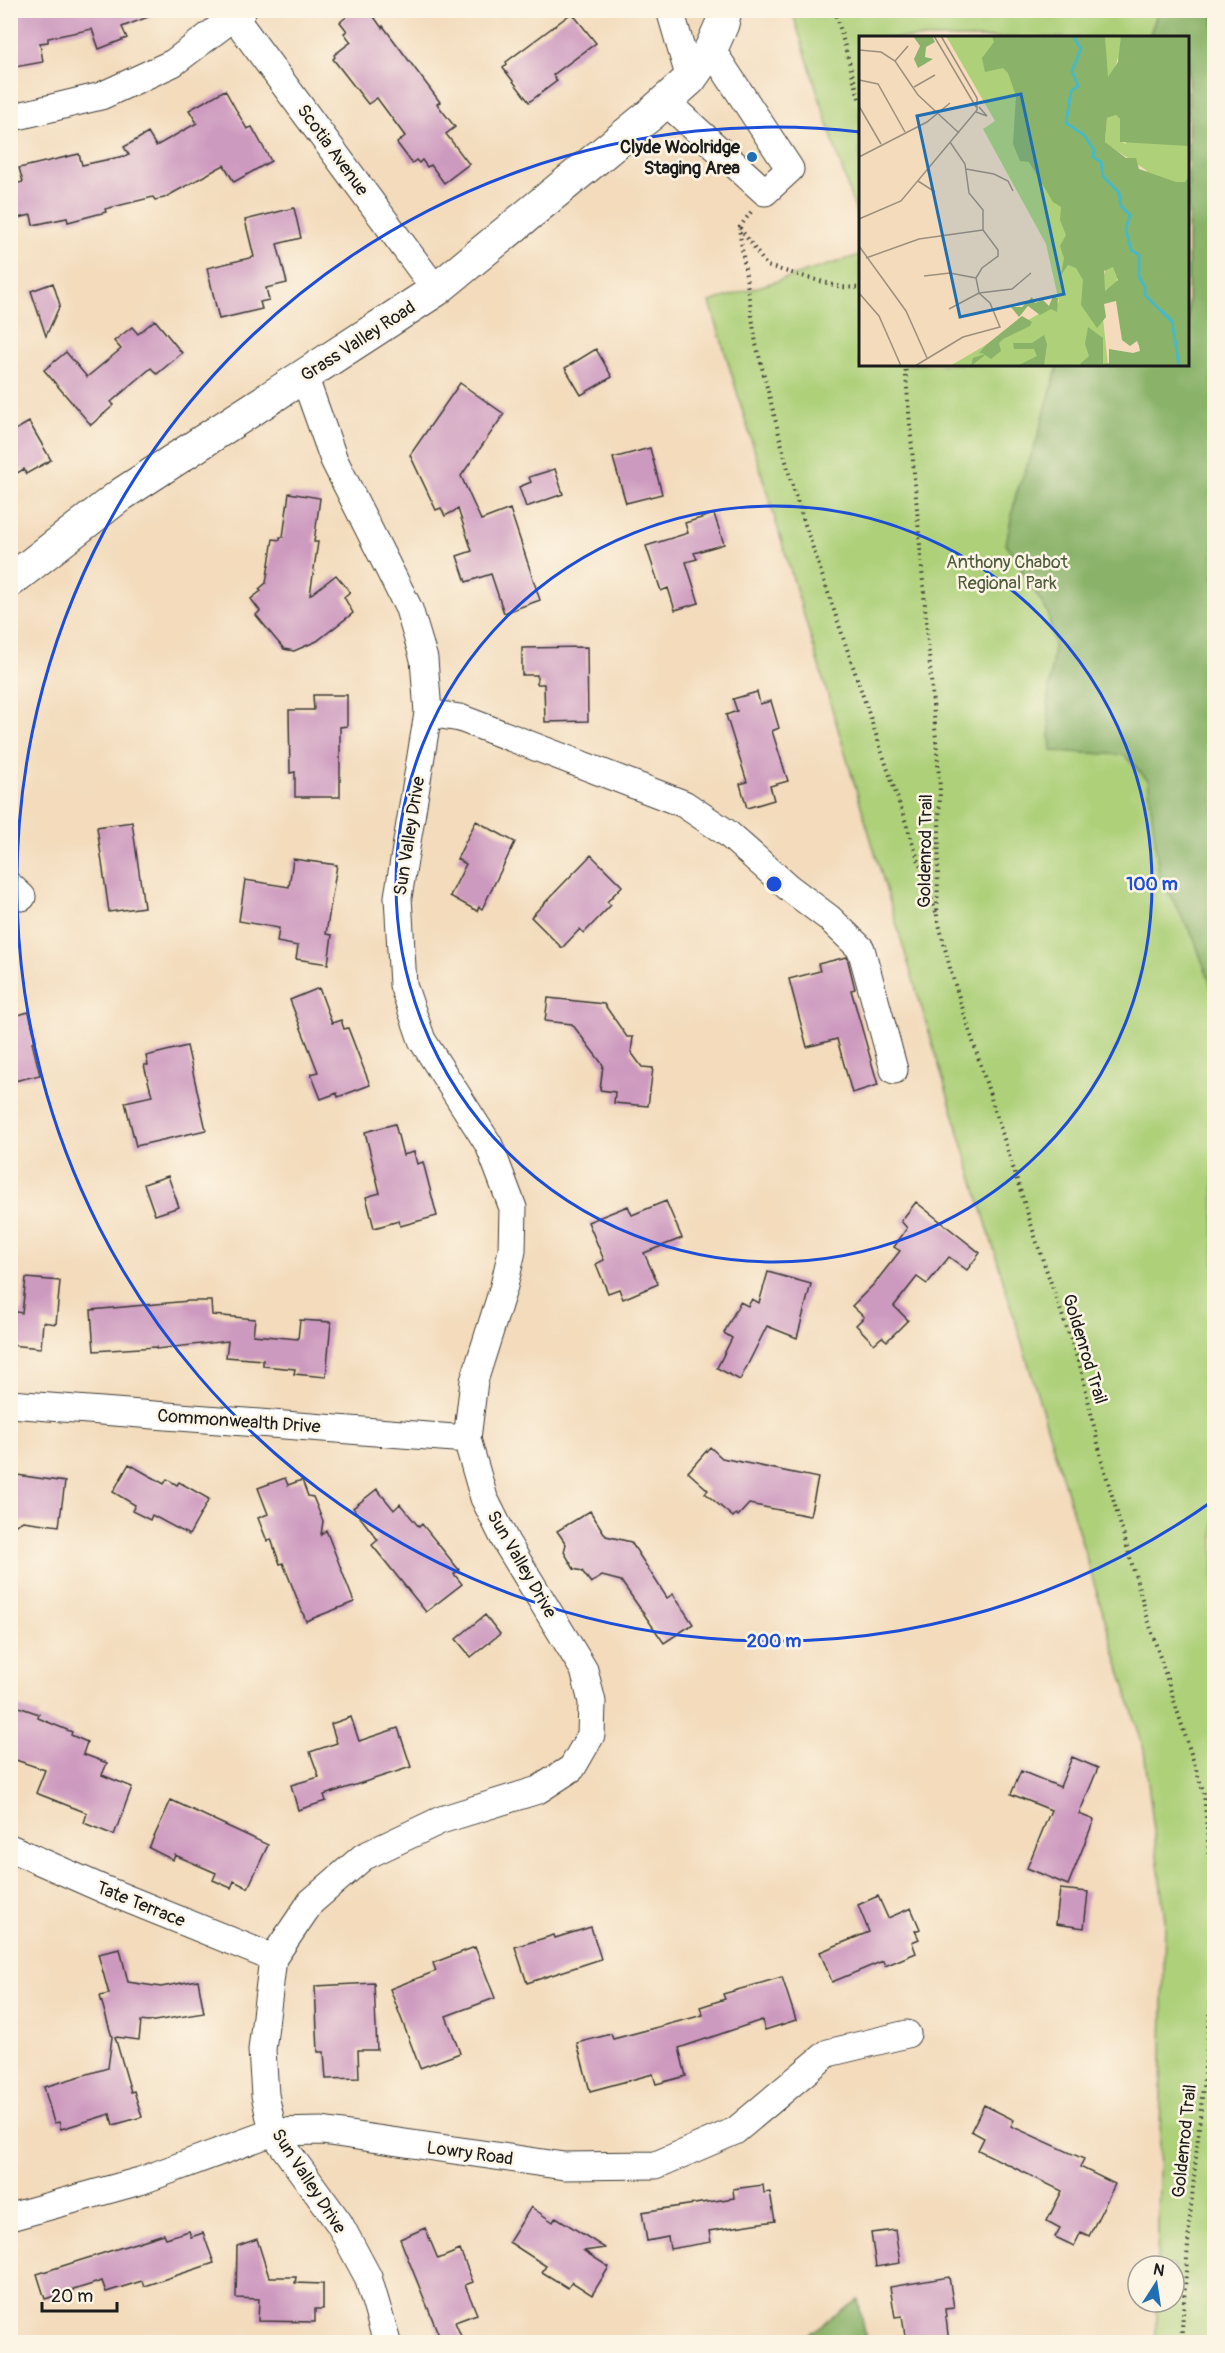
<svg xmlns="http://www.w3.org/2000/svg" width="1225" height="2353" font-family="Pangolin,sans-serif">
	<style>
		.green { fill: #add079; stroke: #64764a; stroke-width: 1.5 }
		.forest { fill: #8ab269; stroke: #536742; stroke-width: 1.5 }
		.building { fill: #cd9abf }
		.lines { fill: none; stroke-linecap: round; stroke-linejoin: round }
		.minor-casing { stroke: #3c3934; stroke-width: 29 }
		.major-casing { stroke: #3c3934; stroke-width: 35 }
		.path { stroke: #3c3934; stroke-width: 4; stroke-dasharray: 1.5 4.5; stroke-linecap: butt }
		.minor { stroke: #fff; stroke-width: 27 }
		.major { stroke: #fff; stroke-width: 33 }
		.ring { fill: none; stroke: #1d4ed8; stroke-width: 3 }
		.poi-dot { fill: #1f6fb2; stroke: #fcf5e5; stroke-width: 2 }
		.labels { text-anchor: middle; stroke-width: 5; stroke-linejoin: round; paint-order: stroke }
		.poi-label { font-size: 18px; font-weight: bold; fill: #1c1c1c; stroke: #fcf5e5; text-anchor: end }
		.street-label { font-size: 18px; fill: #1c1c1c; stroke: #fcf5e5 }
		.park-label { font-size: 18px; fill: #4f5b3d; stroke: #fcf5e5 }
		.inset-river { fill: none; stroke: #4ab9c3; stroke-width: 3 }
		.inset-road { fill: none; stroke: #9d8f7c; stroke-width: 1.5 }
		.view { fill: #1f6fb2; fill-opacity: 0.15; stroke: #1f6fb2; stroke-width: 3 }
		.inset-edge { fill: none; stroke: #1c1c1c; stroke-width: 3 }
		.centre { fill: #1d4ed8; stroke: #fcf5e5; stroke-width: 3 }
		.ring-label { font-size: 18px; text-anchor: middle; font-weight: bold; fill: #1d4ed8; stroke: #fcf5e5; stroke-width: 5; stroke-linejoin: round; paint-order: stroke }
	</style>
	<rect width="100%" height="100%" fill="#fcf5e5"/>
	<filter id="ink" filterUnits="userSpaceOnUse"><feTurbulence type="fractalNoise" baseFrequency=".0167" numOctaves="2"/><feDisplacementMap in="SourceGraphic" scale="12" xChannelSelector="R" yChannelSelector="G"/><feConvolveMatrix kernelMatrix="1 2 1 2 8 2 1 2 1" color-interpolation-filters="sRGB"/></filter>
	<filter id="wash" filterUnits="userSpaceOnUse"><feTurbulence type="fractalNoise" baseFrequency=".008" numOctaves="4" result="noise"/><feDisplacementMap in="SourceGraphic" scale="24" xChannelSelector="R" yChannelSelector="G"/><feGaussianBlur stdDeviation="1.35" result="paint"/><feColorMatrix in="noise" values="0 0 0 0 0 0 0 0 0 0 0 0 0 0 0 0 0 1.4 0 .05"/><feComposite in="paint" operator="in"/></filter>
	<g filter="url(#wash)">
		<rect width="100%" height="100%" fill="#f3dbbc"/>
		<path class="green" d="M792,11H1214V2342H1156V2302H1174V2266H1157L1165,1920L1144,1750L710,302L860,255V364H1188V38H860V226Z"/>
		<path class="forest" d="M1154,11H1214V993L1194,939L1159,875L1148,780L1124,755L1051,751L1048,699L1054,645L1048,613L1006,544L1016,494L1036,443L1058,365L1188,364V38L1149,37L1156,17Z
			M858,2300L867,2342H804L812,2332Z"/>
		<g id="blocks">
			<path class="building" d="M10,10H161V12L122,27L127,38L99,49L92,29L48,38V42L40,43L43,62L15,67L10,43Z
				M355,10H369L382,28L383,26L440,102L437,104L455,127L446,134L469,164L444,183L431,165L427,167L422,160L419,163L416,160L412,163L397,143L405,136L377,98L368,104L333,59L335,57L334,55L351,42L344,33L347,31L340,22Z
				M572,13L596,43L553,75L557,81L529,102L503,68L507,64L506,62Z
				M225,90L247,129L252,127L271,161L234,182L224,165L164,198L155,200L153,197L105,209L106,212L68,222L67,218L33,225L31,215L10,220V185L23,182L19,168L79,154L82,165L129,155L124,147L148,133L156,146L197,123L189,110Z
				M294,208L301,238L277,244L287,283L266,288L269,300L260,302L262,309L219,319L207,268L254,257L245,220Z
				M53,283L60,305L46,336L31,291Z
				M155,320L182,353L157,374L151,368L111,402L114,405L91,425L44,370L66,352L87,377L121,349L114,341L132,327L138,334Z
				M596,349L612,377L581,395L565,368Z
				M460,383L504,414L461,476L481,520L510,509L540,600L504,613L491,574L466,582L457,556L472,551L458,509L445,516L441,508L436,510L410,455Z
				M29,422L51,460L26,474L24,469L10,477V433Z
				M650,448L662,494L626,503L613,458Z
				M555,469L563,494L526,507L519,487L531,482L529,477Z
				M289,493L320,498L314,542H318L310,595L336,575L350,592L344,597L353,613L317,641L294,651L284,649L273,636L256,615L260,611L251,599L261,591L259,589L266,583L273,539L280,540V537H283Z
				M714,514L724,544L694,553L697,559L686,562L699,603L675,610L668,588L661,591L646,546L688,533L685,523Z
				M587,647L588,721L545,722L544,684H537V675H522V648Z
				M757,692L760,704L771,701L779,728L772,731L788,781L770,786L774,800L747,808L740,784L747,782L726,715L737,711L733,699Z
				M313,695H347V726L340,727V797H295V772L290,773L289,710H314Z
				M476,821L515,842L482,909L479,907L477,911L450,896L466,864L457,859Z
				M132,822L144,907L109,912L97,827Z
				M591,855L622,886L607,902L611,905L584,933L580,929L562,948L531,917Z
				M293,859L337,865L326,934L332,935L328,964L296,959L298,946L277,942L279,928L239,921L245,880L289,887Z
				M847,957L855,989L851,990L878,1085L852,1093L837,1039L807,1047L789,979L820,971L818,964Z
				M319,988L332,1023L341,1020L344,1029L348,1028L370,1085L338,1097L337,1093L321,1099L311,1074L318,1072L290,1000Z
				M548,998L604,1004L627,1037H633L631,1052L642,1067L653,1068L648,1106L614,1103L615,1092L600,1090L603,1065L572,1024L545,1021Z
				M29,1012L36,1041L32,1042L40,1075L10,1082V1017Z
				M187,1046L206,1130L136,1146L125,1102L152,1096L144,1065H148L146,1056Z
				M395,1124L403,1155L414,1152L417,1164L423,1162L437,1216L400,1226L399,1221L374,1228L366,1197L380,1193L365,1132Z
				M168,1176L179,1207L155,1215L144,1184Z
				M666,1201L682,1238L644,1253L658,1284L623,1299L619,1289L608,1293L596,1264L604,1260L588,1222L628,1206L632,1215Z
				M916,1202L980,1253L967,1270L949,1257L927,1284L917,1277L894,1306L908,1320L887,1341L882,1337L874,1344L856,1325L864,1317L852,1306L874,1284L900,1251L894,1247L907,1228L901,1221Z
				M768,1272L811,1284L797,1338L767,1326L740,1380L717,1368L732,1338L724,1333L740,1302L748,1306L752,1299L759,1303Z
				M26,1278L60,1281L56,1324L43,1322L41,1348L10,1345V1311L22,1313Z
				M189,1301H211L212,1315L255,1319L253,1335L298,1339L300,1320L331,1322L326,1377L294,1374L295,1369L263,1366V1360L226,1357L228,1341L156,1349V1347L94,1351L91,1310Z
				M710,1447L722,1458L818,1478L810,1516L749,1504L738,1516L736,1514L733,1517L705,1493L708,1490L688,1472Z
				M129,1464L164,1484L167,1479L177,1485L179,1482L209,1499L189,1535L152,1515L150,1520L132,1511L135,1505L113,1492Z
				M10,1474L65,1482L59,1526L23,1521L10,1528Z
				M285,1478L288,1485L302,1480L308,1496L313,1497L323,1521L321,1535L326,1530L354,1602L306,1621L283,1563L280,1564L271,1539L267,1541L258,1518L268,1514L258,1488Z
				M377,1489L394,1510L400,1504L419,1527L422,1524L459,1570L454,1574L462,1584L426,1612L372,1545L378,1540L353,1508Z
				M590,1511L606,1536L631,1542L667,1598L673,1594L693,1624L664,1643L621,1581L602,1576L591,1583L582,1571L574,1569L564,1552L566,1544L557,1531Z
				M485,1615L500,1634L471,1657L456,1639Z
				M10,1704L39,1714L38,1718L72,1732L71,1735L87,1742L83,1754L107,1763L102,1775L132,1787L114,1835L84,1823L87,1813L36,1793L45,1770L10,1758Z
				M351,1717L359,1741L398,1728L411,1767L324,1795L326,1801L298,1810L291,1785L319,1777L310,1752L337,1743L331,1724Z
				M1072,1757L1098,1768L1079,1814L1094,1820L1068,1885L1027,1868L1051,1810L1011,1794L1021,1771L1060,1787Z
				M171,1800L268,1845L248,1888L234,1881L231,1888L213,1880L216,1873L175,1855L173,1860L149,1848Z
				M1060,1889L1088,1892L1084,1928L1056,1924Z
				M878,1896L888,1918L911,1908L920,1929L915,1931L919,1939L912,1942L916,1953L885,1966L883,1961L832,1982L820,1952L869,1932L858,1905Z
				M591,1927L601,1959L527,1983L515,1947L554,1935L555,1938Z
				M475,1947L495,1998L446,2016L460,2053L420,2068L390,1989L436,1971L433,1963Z
				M120,1949L128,1982L161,1987L198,1980L204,2013L148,2022L141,2021L139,2040L115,2037L131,2092L134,2091L142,2117L113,2125L110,2114L61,2129L59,2122L54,2123L44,2087L108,2068L112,2037L100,1996L109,1994L98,1954Z
				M782,1977L796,2020L765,2030L762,2020L679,2048L686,2076L656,2084L653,2074L590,2091L577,2043L611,2034L613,2039L703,2015L700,2007L725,1999L723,1994Z
				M374,1983L377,2050H358L359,2078L326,2079L324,2052H318L315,1986Z
				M984,2105L1014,2120L1011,2126L1084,2159L1080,2167L1115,2184L1089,2236L1081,2232L1074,2246L1055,2237L1060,2228L1047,2221L1062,2191L978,2150L984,2138L971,2131Z
				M763,2185L764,2193L770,2192L775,2221L709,2231L711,2242L670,2249L668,2237L647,2241L642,2212L734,2198L733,2189Z
				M531,2207L553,2222L556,2217L605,2248L584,2251L609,2267L592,2295L572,2282L568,2288L542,2272L546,2266L509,2242Z
				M425,2228L438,2259L460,2250L473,2282L465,2285L477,2314L455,2322L464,2343H442L400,2239Z
				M895,2230L900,2263L876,2267L871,2233Z
				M189,2231L191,2237L203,2233L214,2263L144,2286L142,2281L106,2292L102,2281L45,2299L37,2274L164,2234L166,2238Z
				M257,2239L269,2277H296L295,2283L323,2284V2309H315V2322L258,2321L259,2299L236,2298L237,2246Z
				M949,2277L954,2308L945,2309L949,2343H906L902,2316L895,2317L890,2287Z"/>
		</g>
	</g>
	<g filter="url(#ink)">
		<use href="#blocks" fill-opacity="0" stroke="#3c3934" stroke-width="1.5"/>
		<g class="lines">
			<defs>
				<path id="minor" d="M229,10L436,290
					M670,10L690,79
					M665,101L765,192L790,169L711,49
					M10,118L101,96L173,63L243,10
					M304,376L334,460L409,609L424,659L428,713L398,897L403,985L422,1040L489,1145L513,1208L512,1251L504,1286L474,1381L467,1439L484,1498L506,1542L584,1670L592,1702L591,1735L572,1768L538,1790L441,1820L363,1857L311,1902L273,1958L262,2050L265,2095L273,2132L339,2223L368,2277L387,2342
					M428,713L460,718L684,804L727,833L788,887L829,918L861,949L894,1070
					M10,886L22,897
					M10,1404L467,1439
					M10,1848L103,1889L273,1958
					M10,2217L140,2181L273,2132L322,2131L564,2166L656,2165L735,2131L828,2053L907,2034"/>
				<path id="major" d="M10,581L122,494L436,290L651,114L690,79L711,49L722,24L725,10"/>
			</defs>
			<use href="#minor" class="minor-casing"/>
			<use href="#major" class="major-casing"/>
			<path class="path" d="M835,10L860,102
				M751,212L739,228L756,344L793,489L936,912
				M740,228L767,266L841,287L860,288
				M905,364L940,788L937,916L951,972L1037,1243L1081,1369L1102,1461L1149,1623L1204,1794L1214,1910V1977L1190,2217L1181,2342"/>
			<use href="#minor" class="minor"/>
			<use href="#major" class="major"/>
		</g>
	</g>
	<g class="ring">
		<circle cx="774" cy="884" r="378"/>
		<path d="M1214 1500A757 757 0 1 1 860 132"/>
	</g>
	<circle class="poi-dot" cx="752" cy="157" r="6"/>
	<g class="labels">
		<g class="poi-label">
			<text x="740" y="153">Clyde Woolridge<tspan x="740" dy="21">Staging Area</tspan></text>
		</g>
		<g class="street-label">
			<text transform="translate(333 150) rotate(54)" y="6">Scotia Avenue</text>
			<text transform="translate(358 341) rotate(-33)" y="6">Grass Valley Road</text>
			<text transform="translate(409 836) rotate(-81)" y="6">Sun Valley Drive</text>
			<text transform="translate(925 851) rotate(-89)" y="6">Goldenrod Trail</text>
			<text transform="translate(1085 1349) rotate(73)" y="6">Goldenrod Trail</text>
			<text transform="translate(239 1421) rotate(4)" y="6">Commonwealth Drive</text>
			<text transform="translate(522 1564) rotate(60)" y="6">Sun Valley Drive</text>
			<text transform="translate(141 1904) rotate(22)" y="6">Tate Terrace</text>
			<text transform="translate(1184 2141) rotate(-84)" y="6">Goldenrod Trail</text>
			<text transform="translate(470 2153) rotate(8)" y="6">Lowry Road</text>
			<text transform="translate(309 2181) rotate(57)" y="6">Sun Valley Drive</text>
		</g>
		<g class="park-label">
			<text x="1007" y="568">Anthony Chabot<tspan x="1007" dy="21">Regional Park</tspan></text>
		</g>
	</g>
	<g transform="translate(859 36)">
		<rect width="330" height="330" fill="#f3dbbc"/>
		<path d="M87,0H167L245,239L247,232L254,230L259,238L257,248L246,255L243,273L249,330H91L200,266L187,208L124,93L136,85ZM246,0H330V222L287,134L246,107L248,82L257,79L261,83L262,106L267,108L259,21L254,39L247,41Z" fill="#add079"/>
		<path d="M54,0H73L76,6L67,11L66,21L74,23L59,32L55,23L61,10ZM133,0H246L249,41L259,26L262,0H330V110L261,106V83L257,79L248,82L246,106L267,122H277L280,133L317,146H326L330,141V330H223L221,328L230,320L226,308L229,291L244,302V328L250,327V313L274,317L281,315L280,310L278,305L271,310L263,304L257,265L245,268L247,281L238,292L222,269L224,244L217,232L209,229L202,239L205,222L201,210L207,199L201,184L202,171L194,166L170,126L161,125L154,108L157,60L149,37L144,32L126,36L123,22L135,6ZM254,231L259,244L246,255L245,235ZM194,260L199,262L198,276L192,273L181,279L169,270L160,281L152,271H163L173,261L176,267L184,264L190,270ZM163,280L173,286L171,290L144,303L140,307L142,315L132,323L126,319L112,330L114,322L126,318L120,317L127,309ZM185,299L188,308L185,330H158L178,320L175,313H155L154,307H173Z" fill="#8ab269" fill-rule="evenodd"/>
		<path class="inset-river" d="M214,0L222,13L213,35L219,50L212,55L207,87L225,99L235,114L234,121L242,126L244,140L260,157L262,170L271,179L267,193L272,214L280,219V241L286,251V259L313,286M302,274L313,285L320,330"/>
		<path class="inset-road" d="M75,0L117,71M0,14L22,16L36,25L59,59L100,97M36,25L49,10M0,44L19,48L46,96M55,51L76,39M0,70L22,108M117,76L128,80L120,71M0,121L68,86L91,67M107,133L135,138L149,145L154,155M59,145L76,156M0,183L42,165L118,74V62L82,0M0,210L47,275L68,322M7,222L60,203L124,194M65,240L91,237L117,242M0,257L20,280L42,330M90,273L120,257L153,253L172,237M56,330L104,301L141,291L131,267L120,257L117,242L123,232L139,220V214L124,194V174L110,157L106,128L91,106"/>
		<path class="view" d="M162,58L205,258L101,281L58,80Z"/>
		<rect width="330" height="330" class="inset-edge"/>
	</g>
	<circle cx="774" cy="884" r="9" class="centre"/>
	<g class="ring-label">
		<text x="1152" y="890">100 m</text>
		<text x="774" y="1647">200 m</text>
	</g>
	<rect width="1225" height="2353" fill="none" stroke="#fcf5e5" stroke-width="36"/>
	<g transform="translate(1156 2284) rotate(12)"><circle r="28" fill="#fcf5e5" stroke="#a29e95" stroke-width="1.5"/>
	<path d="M0-4.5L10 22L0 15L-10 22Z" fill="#1f6fb2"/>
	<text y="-9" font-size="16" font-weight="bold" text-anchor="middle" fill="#1c1c1c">N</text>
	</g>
	<path d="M42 2302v9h75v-9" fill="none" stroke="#1c1c1c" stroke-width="3"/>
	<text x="51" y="2302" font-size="18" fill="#1c1c1c" stroke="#fcf5e5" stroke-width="4.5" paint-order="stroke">20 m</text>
</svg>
